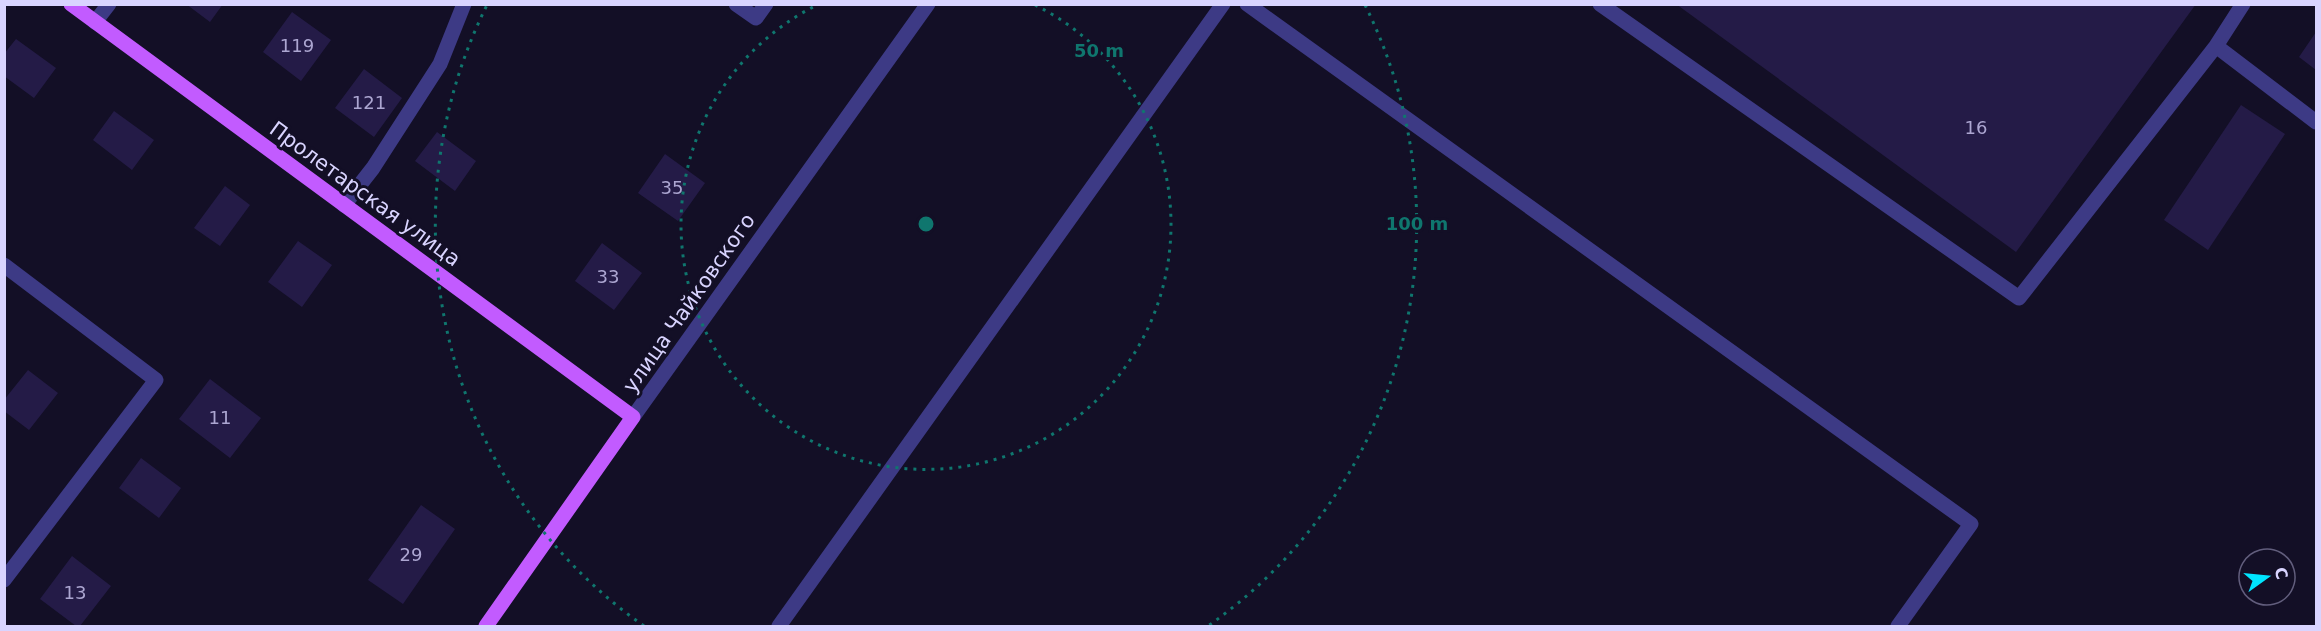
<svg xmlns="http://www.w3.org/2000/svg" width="2321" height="631" font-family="'DejaVu Sans',sans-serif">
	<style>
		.building { fill: #241b47 }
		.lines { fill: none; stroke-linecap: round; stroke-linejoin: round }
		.minor { stroke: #3d3a85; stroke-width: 15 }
		.major { stroke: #c25bff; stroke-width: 15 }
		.ring { fill: none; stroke: #0f766e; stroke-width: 3; stroke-dasharray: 3 6 }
		.labels { text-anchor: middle; stroke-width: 6; stroke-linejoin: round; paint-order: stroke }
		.number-label { font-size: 18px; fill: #aca6d1 }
		.street-label { font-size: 21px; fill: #d9d4ff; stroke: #130f26 }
		.centre { fill: #0f766e; stroke: #130f26; stroke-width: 3 }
		.ring-label { font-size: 18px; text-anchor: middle; font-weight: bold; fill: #0f766e; stroke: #130f26; stroke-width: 6; stroke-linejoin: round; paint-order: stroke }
	</style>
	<rect width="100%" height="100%" fill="#130f26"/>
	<path class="building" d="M186,4H223L210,22Z
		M1676,4H2196L2016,252Z
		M292,12L331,40L301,81L263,52Z
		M2316,32V70L2299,57Z
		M16,39L56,68L34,98L4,76V54Z
		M364,69L402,98L374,137L335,108Z
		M2241,105L2285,134L2208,250L2164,220Z
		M114,111L154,140L132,170L93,140Z
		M437,132L476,161L455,191L415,161Z
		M665,154L705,183L678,221L638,193Z
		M225,186L250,205L220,246L194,228Z
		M298,241L332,265L302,307L268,282Z
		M602,243L642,273L614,310L575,281Z
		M28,370L58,393L29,430L4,411V400Z
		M210,379L261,418L230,458L179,419Z
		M141,458L181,488L159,518L119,488Z
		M421,505L455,529L403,604L368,580Z
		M72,556L111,586L80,626H76L40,599Z"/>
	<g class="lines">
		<path class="minor" d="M736,4L756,18L766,4
			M1247,4L1971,524L1898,626
			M1600,4L2019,298L2216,46
			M2243,4L2216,46L2316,122
			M95,22L109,4
			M344,205L373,168L440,64L464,4
			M4,265L156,380L4,580
			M633,417L928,4
			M779,626L1223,4"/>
		<path class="major" d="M71,4L633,417L486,626"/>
	</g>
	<g class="ring">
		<path d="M1035 5A245 245 0 1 1 817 5"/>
		<path d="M644 626A491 491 0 0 1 487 5M1365 5A491 491 0 0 1 1208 626"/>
	</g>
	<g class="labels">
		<g class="number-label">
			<text x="297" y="52">119</text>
			<text x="369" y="109">121</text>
			<text x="1976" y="134">16</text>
			<text x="672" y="194">35</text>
			<text x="608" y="283">33</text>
			<text x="220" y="424">11</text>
			<text x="411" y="561">29</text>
			<text x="75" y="599">13</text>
		</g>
		<g class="street-label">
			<text transform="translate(365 194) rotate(36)" y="7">Пролетарская улица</text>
			<text transform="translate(689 303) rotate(-55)" y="7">улица Чайковского</text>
		</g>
	</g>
	<circle cx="926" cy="224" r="9" class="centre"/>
	<g class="ring-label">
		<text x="1099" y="57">50 m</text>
		<text x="1417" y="230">100 m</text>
	</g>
	<rect width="2321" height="631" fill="none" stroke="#d9d4ff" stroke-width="12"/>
	<g transform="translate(2267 577) rotate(75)"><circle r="28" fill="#130f26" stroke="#625e7d" stroke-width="1.5"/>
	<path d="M0-4.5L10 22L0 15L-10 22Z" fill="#00e5ff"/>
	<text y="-9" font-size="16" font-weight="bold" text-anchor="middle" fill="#d9d4ff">С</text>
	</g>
</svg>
